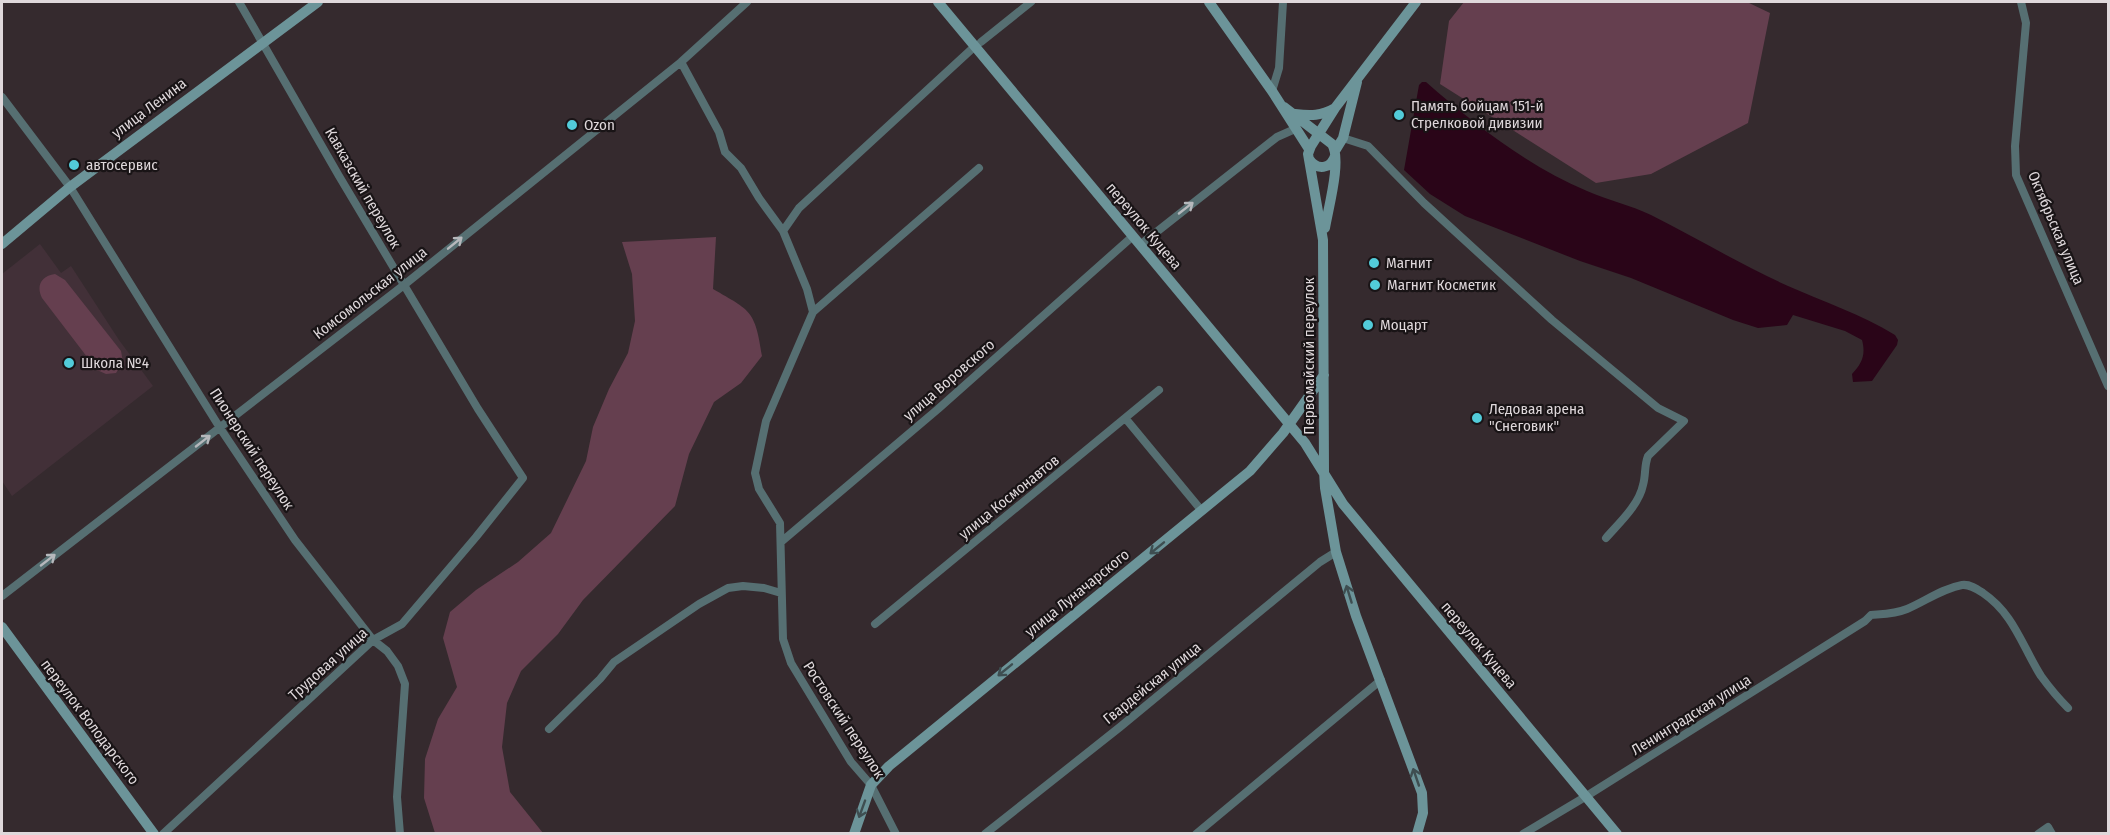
<svg xmlns="http://www.w3.org/2000/svg" width="2110" height="835" font-family="'Fira Sans Condensed',sans-serif">
	<style>
		.built { fill: #423038 }
		.green { fill: #653f4f }
		.water { fill: #2a0518 }
		.lines { fill: none; stroke-linecap: round; stroke-linejoin: round }
		.street { stroke: #566f72; stroke-width: 8 }
		.secondary { stroke: #6c9499; stroke-width: 10 }
		.oneway { stroke: #b6b8bc }
		.oneway2 { stroke: #3e4e51 }
		.poi-dot { fill: #52cbd9; stroke: #191416; stroke-width: 2 }
		.labels { text-anchor: middle; stroke-width: 4.5; stroke-linejoin: round; paint-order: stroke }
		.poi-label { font-size: 15px; fill: #dfd8db; stroke: #191416; text-anchor: start }
		.street-label { font-size: 15px; fill: #dfd8db; stroke: #191416 }
	</style>
	<rect width="100%" height="100%" fill="#352a2e"/>
	<path class="built" d="M40,244L61,273L71,266L119,340L153,386L12,496L2,481V274Z"/>
	<path class="green" d="M1464,2H1747L1770,13L1748,123L1651,174L1596,183L1440,84L1449,21Z
		M716,237L713,289C751,311 755,310 762,356L741,383L714,402L689,454L675,506L583,600L558,634L521,671L507,703L502,747L510,792L543,833H435L424,798L425,759L438,719L457,687L443,638L450,612L476,590L518,562L551,533L586,461L593,427L609,389L628,353L635,321L632,274L622,242Z
		M55,274L65,280L121,351L123,362L116,373L106,374L97,370L42,298C36,286 41,276 55,274Z"/>
	<path class="water" d="M1422,82H1426C1474,124 1528,166 1587,191C1608,200 1630,205 1651,215C1697,238 1741,265 1788,286C1824,302 1861,314 1895,335L1898,340L1897,345L1872,381L1853,382L1852,374C1862,363 1866,355 1862,340L1845,331L1793,315L1787,325L1758,328L1733,320L1631,278L1580,261L1465,216L1430,194L1404,170L1419,85Z"/>
	<g class="lines">
		<path class="street" d="M2021,2L2026,23L2015,146L2016,175L2108,386
			M981,42L1031,2
			M681,62L719,132L725,152L741,168L759,198L783,231L807,289L813,312L766,421L755,473L759,489L780,523L783,639L791,663L851,762L871,785L896,834
			M1272,91L1279,68L1283,2
			M2,97L70,187L220,428L295,540L373,640L387,651L398,666L405,684L397,797L400,834
			M1343,138L1368,146L1424,203L1552,320L1658,408L1684,421L1648,456C1644,466 1646,475 1643,485C1639,505 1619,523 1606,538
			M783,231L799,208L974,47
			M1140,245L1277,137L1295,129
			M813,312L979,168
			M1126,419L1202,511
			M781,542L938,409L1133,236
			M2,596L404,285L681,62L747,2
			M875,624L1159,390
			M549,729L600,679L614,662L699,604L728,588L743,586L764,588L781,593
			M163,834L373,640L402,624L476,537L523,478L478,409L339,176L239,2
			M985,834L1120,727L1320,562L1336,552
			M1196,834L1381,680
			M1523,834L1585,797L1865,621L1871,615C1883,614 1895,614 1907,609C1926,601 1941,589 1962,585C1970,584 1977,589 1983,593C2014,614 2022,646 2041,676C2049,687 2058,698 2068,708
			M2038,834L2048,827L2052,834"/>
		<path class="secondary" d="M938,2L1305,443L1343,504L1617,834
			M1209,2L1272,91L1309,149
			M1416,2L1335,108L1311,146L1308,154L1323,240L1324,471L1325,488L1336,552L1356,616L1422,793L1423,813L1417,834
			M1284,107L1332,144C1342,160 1328,209 1325,228
			M1295,114C1311,116 1321,116 1335,108
			M1335,151L1343,138L1357,82
			M1309,159C1317,171 1331,169 1335,156
			M2,244L70,187L318,2
			M2,627L154,834
			M854,834L871,785L889,766L1250,471L1283,433L1324,375"/>
	</g>
	<defs><path id="oneway-shaft" d="M-6 0H5M1.5-3L5.5 0L1.5 3" fill="none" stroke-width="1.6" stroke-linecap="round" stroke-linejoin="round" transform="scale(1.5)"/></defs>
	<g class="oneway">
		<use href="#oneway-shaft" transform="translate(1186 208) rotate(-38)"/>
		<use href="#oneway-shaft" transform="translate(455 243) rotate(-39)"/>
		<use href="#oneway-shaft" transform="translate(203 441) rotate(-38)"/>
		<use href="#oneway-shaft" transform="translate(48 560) rotate(-38)"/>
	</g>
	<g class="oneway2">
		<use href="#oneway-shaft" transform="translate(1157 548) rotate(141)"/>
		<use href="#oneway-shaft" transform="translate(1349 594) rotate(-107)"/>
		<use href="#oneway-shaft" transform="translate(1005 670) rotate(141)"/>
		<use href="#oneway-shaft" transform="translate(1416 777) rotate(-109)"/>
		<use href="#oneway-shaft" transform="translate(862 809) rotate(110)"/>
	</g>
	<g class="poi-dot">
		<circle cx="1399" cy="115" r="6"/>
		<circle cx="572" cy="125" r="6"/>
		<circle cx="74" cy="165" r="6"/>
		<circle cx="1374" cy="263" r="6"/>
		<circle cx="1375" cy="285" r="6"/>
		<circle cx="1368" cy="325" r="6"/>
		<circle cx="69" cy="363" r="6"/>
		<circle cx="1477" cy="418" r="6"/>
	</g>
	<g class="labels">
		<g class="poi-label">
			<text x="1411" y="111">Память бойцам 151-й<tspan x="1411" dy="17">Стрелковой дивизии</tspan></text>
			<text x="584" y="130">Ozon</text>
			<text x="86" y="170">автосервис</text>
			<text x="1386" y="268">Магнит</text>
			<text x="1387" y="290">Магнит Косметик</text>
			<text x="1380" y="330">Моцарт</text>
			<text x="81" y="368">Школа №4</text>
			<text x="1489" y="414">Ледовая арена<tspan x="1489" dy="17">"Снеговик"</tspan></text>
		</g>
		<g class="street-label">
			<text transform="translate(149 108) rotate(-37)" y="5">улица Ленина</text>
			<text transform="translate(363 188) rotate(60)" y="5">Кавказский переулок</text>
			<text transform="translate(1144 226) rotate(50)" y="5">переулок Куцева</text>
			<text transform="translate(2056 228) rotate(67)" y="5">Октябрьская улица</text>
			<text transform="translate(370 293) rotate(-38)" y="5">Комсомольская улица</text>
			<text transform="translate(1309 356) rotate(-90)" y="5">Первомайский переулок</text>
			<text transform="translate(949 380) rotate(-41)" y="5">улица Воровского</text>
			<text transform="translate(252 449) rotate(57)" y="5">Пионерский переулок</text>
			<text transform="translate(1009 497) rotate(-39)" y="5">улица Космонавтов</text>
			<text transform="translate(1077 593) rotate(-39)" y="5">улица Луначарского</text>
			<text transform="translate(1479 645) rotate(50)" y="5">переулок Куцева</text>
			<text transform="translate(328 664) rotate(-42)" y="5">Трудовая улица</text>
			<text transform="translate(1152 683) rotate(-39)" y="5">Гвардейская улица</text>
			<text transform="translate(1691 715) rotate(-32)" y="5">Ленинградская улица</text>
			<text transform="translate(844 720) rotate(57)" y="5">Ростовский переулок</text>
			<text transform="translate(90 722) rotate(53)" y="5">переулок Володарского</text>
		</g>
	</g>
	<rect width="2110" height="835" fill="none" stroke="#dfd8db" stroke-width="6"/>
</svg>
